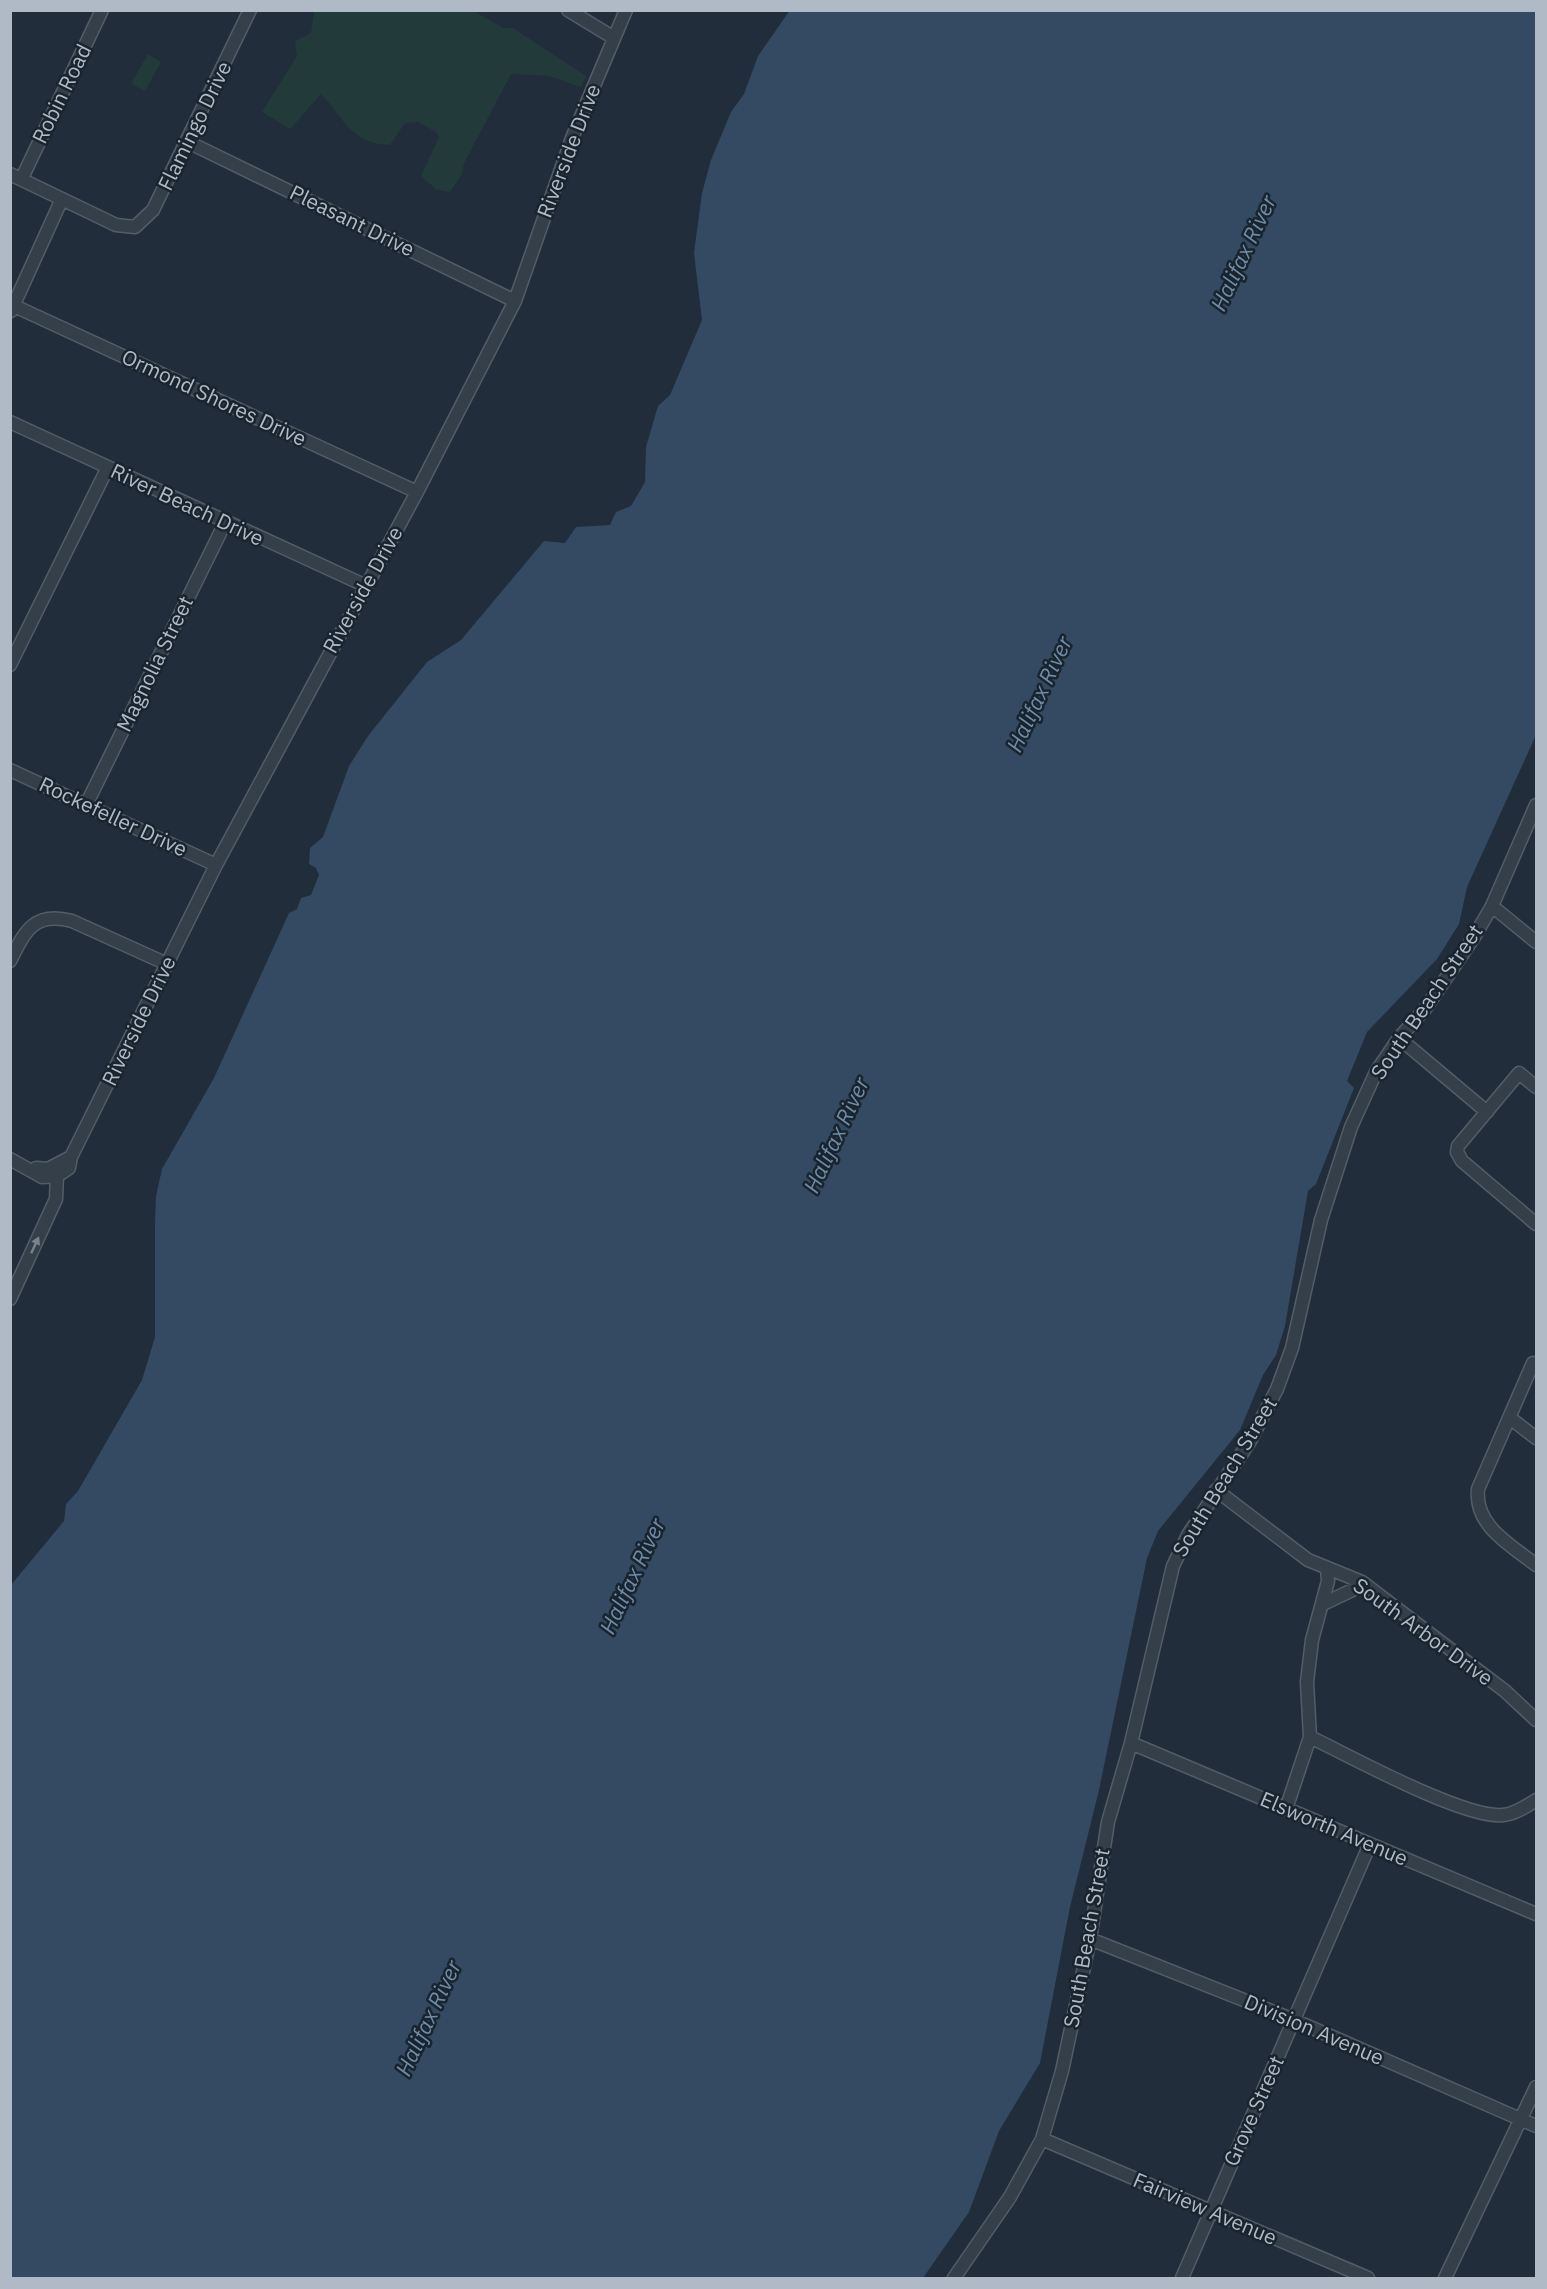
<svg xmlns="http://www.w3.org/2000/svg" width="1547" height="2289" font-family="'IBM Plex Sans',sans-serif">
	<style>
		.green { fill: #233a3b }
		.water { fill: #344a62 }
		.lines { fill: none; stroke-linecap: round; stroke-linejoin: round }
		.minor-casing { stroke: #525d68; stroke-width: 15 }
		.minor { stroke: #343f4a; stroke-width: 12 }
		.oneway { fill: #78838e }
		.labels { text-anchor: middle; stroke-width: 5; stroke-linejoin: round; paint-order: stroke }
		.street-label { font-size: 21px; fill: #afbac6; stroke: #1a242f }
		.water-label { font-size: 22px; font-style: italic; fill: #6f8dab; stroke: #1a242f }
	</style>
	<rect width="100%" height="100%" fill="#212d3a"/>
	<path class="green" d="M314,11H474L503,28H513L586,76L581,87L549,76L511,74L464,163L462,174L450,192L437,190L421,176L439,137L436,132L418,122L405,123L390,145C351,144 344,118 321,94L290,129L262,112L297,56L295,41L311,33Z
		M148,54L161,62L145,91L131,84Z"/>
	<path class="water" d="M790,10L1536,11V735L1467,887L1459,924L1437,959L1367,1032L1347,1081L1354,1088L1316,1184L1308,1191L1285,1326L1276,1355L1263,1375L1240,1430L1158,1531L1147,1558L1099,1790L1070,1907L1040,2063L999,2131L969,2212L923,2278H11V1585L64,1521L66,1504L78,1491L142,1380L155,1337V1223L156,1196L162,1169L214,1078L289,913L297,909L301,898L311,895L319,875L316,868L309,864L310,848L323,837L349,766L368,736L427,662L461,640L544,541L565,543L576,527L610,525L616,512L631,506L645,482L646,447L658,406L670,395L702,320L694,253L702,193L711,160L731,112L744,94L758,56Z"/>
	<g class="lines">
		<defs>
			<path id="minor" d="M568,10L614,38
				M188,142L515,301
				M10,174L116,225L135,227L153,210L250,10
				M22,178L102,10
				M10,304L417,492
				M11,311L61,201
				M10,422L364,585
				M10,665L107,469
				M10,770L216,865
				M86,805L225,523
				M1492,906L1536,942
				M10,961C25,931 34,911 72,921L167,964
				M1399,1038L1487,1112
				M1536,1087L1519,1073L1458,1146L1457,1152L1462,1161L1536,1224
				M10,1159L42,1177L57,1176
				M36,1168L48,1169L71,1157
				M57,1176L69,1168L71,1157L216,865L417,492L515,301L572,138L626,10
				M10,1299L56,1199L57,1176
				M1533,1363L1478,1489C1474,1526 1511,1545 1536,1565
				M1510,1418L1536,1438
				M1216,1490L1308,1560L1362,1582L1505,1691L1536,1720
				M1323,1604L1365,1584
				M1310,1737C1350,1756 1464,1819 1503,1815C1515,1814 1527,1806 1536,1800
				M1131,1743L1536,1914
				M1286,1809L1310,1737L1307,1682L1312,1640L1328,1581L1327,1569
				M1090,1939L1294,2020L1536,2126
				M1042,2139L1368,2278
				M954,2278L1010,2197L1042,2139L1062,2071L1090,1939L1108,1822L1131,1743L1173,1566L1188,1535L1250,1441L1277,1389L1292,1348L1321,1220L1351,1127L1376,1072L1399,1038L1425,1009L1474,937L1492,906L1536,805
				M1182,2278L1370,1844
				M1445,2278L1536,2087"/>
		</defs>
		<use href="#minor" class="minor-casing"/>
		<use href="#minor" class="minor"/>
	</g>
	<defs><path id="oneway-solid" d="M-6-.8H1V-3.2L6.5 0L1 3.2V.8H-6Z" transform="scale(1.5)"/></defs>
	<use class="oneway" href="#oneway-solid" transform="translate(35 1245) rotate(-65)"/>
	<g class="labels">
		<g class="street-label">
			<text transform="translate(62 94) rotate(-64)" y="7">Robin Road</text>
			<text transform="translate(195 126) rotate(-64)" y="7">Flamingo Drive</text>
			<text transform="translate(569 151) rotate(-69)" y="7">Riverside Drive</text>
			<text transform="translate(352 221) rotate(26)" y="7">Pleasant Drive</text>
			<text transform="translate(214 398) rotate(25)" y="7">Ormond Shores Drive</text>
			<text transform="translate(187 505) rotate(25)" y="7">River Beach Drive</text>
			<text transform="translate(363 590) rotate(-61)" y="7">Riverside Drive</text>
			<text transform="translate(155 664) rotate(-64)" y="7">Magnolia Street</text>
			<text transform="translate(113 817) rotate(25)" y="7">Rockefeller Drive</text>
			<text transform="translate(1427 1002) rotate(-56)" y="7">South Beach Street</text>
			<text transform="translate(139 1021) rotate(-64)" y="7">Riverside Drive</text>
			<text transform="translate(1225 1477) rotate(-59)" y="7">South Beach Street</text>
			<text transform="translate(1423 1632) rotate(36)" y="7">South Arbor Drive</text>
			<text transform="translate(1334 1829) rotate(23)" y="7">Elsworth Avenue</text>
			<text transform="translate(1087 1938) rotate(-80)" y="7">South Beach Street</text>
			<text transform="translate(1314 2030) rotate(23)" y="7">Division Avenue</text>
			<text transform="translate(1254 2111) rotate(-66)" y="7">Grove Street</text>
			<text transform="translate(1205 2209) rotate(23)" y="7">Fairview Avenue</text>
		</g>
		<g class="water-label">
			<text transform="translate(1243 253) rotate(-65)" y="8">Halifax River</text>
			<text transform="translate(1039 694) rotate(-65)" y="8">Halifax River</text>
			<text transform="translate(836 1135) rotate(-65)" y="8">Halifax River</text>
			<text transform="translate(632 1576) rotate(-65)" y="8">Halifax River</text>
			<text transform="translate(428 2018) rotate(-65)" y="8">Halifax River</text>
		</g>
	</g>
	<rect width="1547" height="2289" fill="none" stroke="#afbac6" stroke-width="24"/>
</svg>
